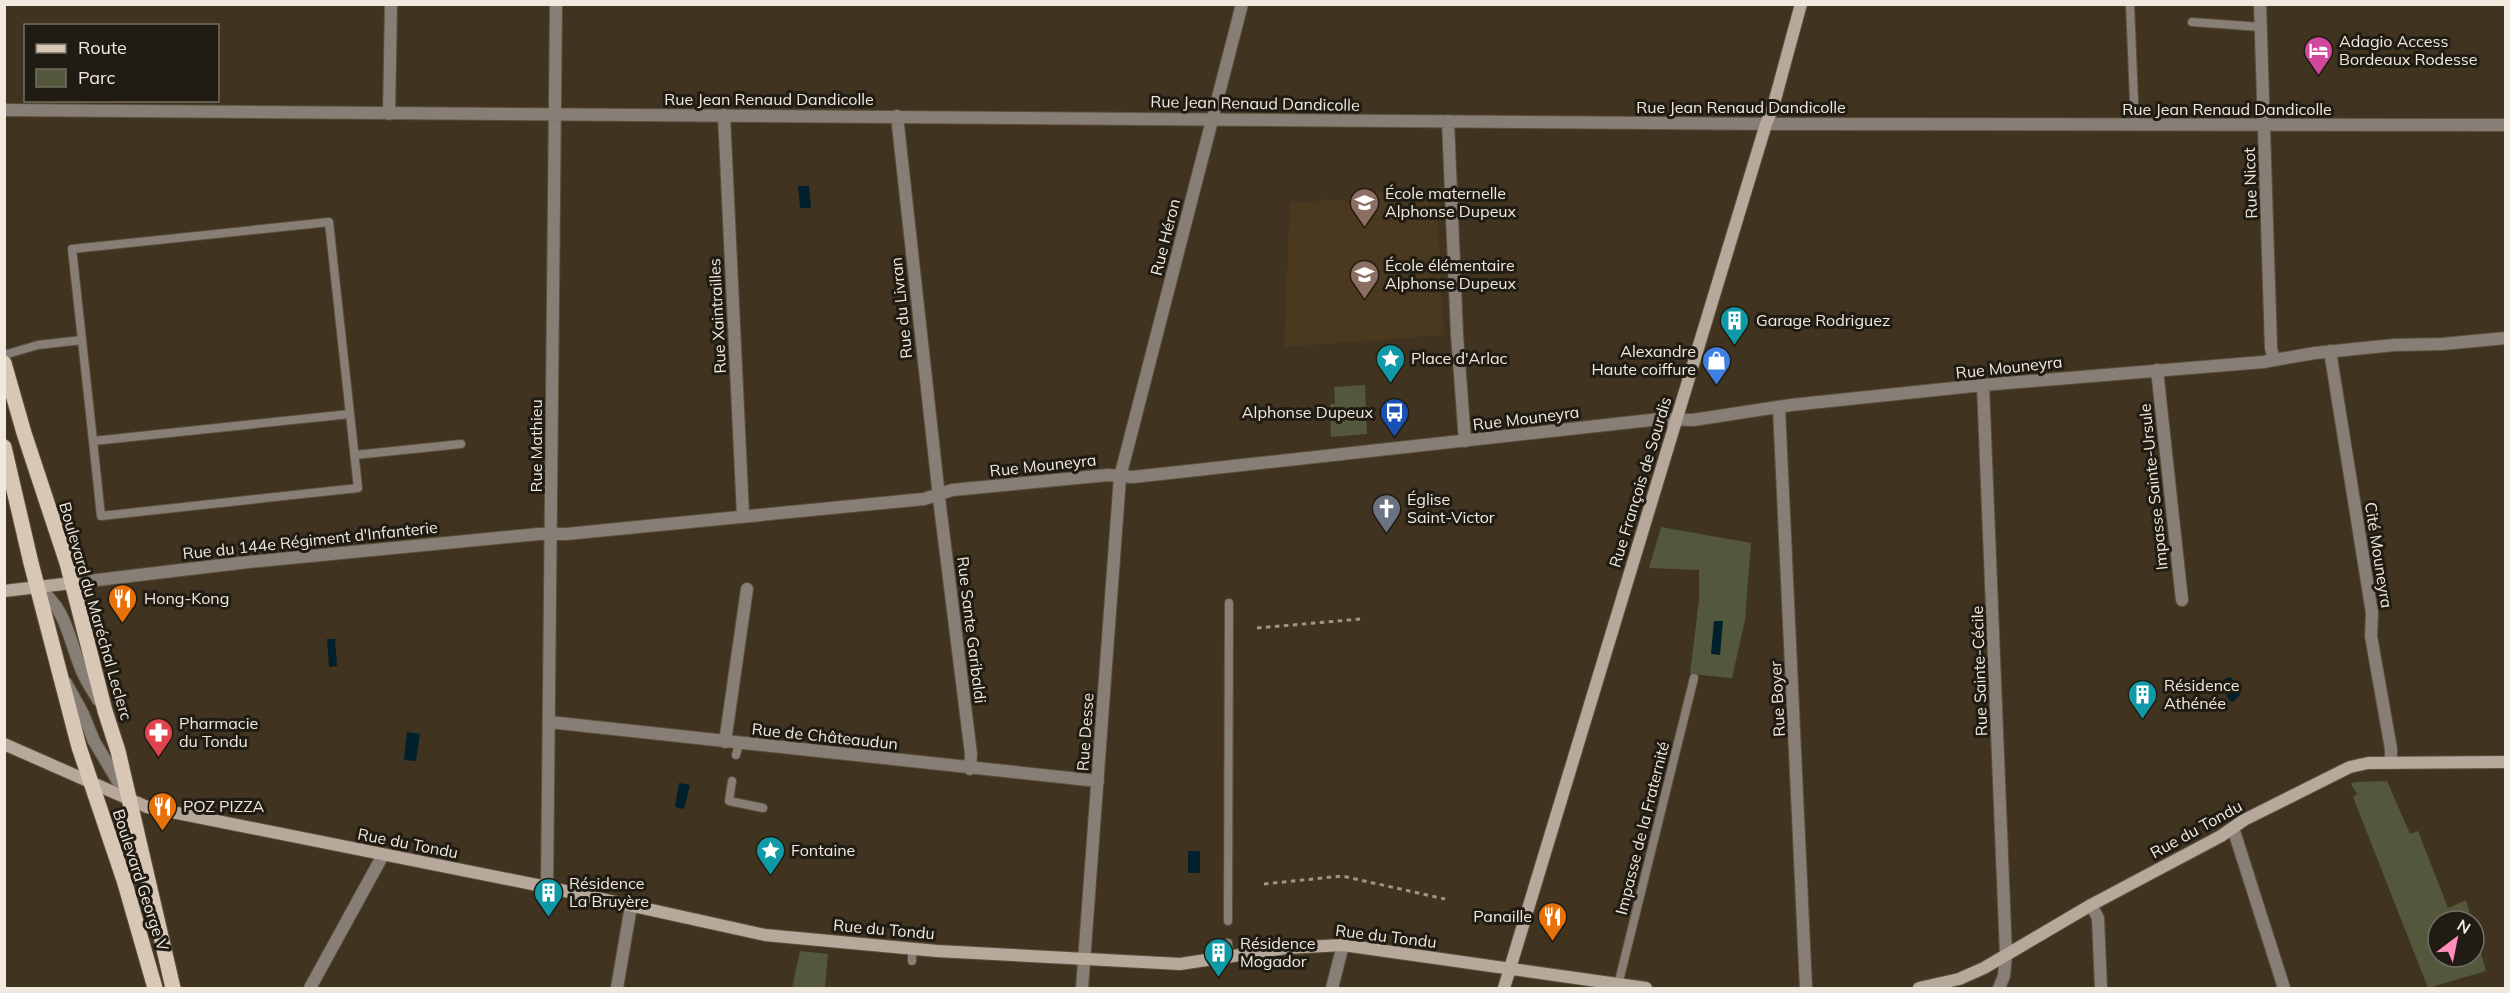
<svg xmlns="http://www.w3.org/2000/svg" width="2510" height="993" font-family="Mulish,sans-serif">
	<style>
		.built { fill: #4a391f }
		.green { fill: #53583c }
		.water { fill: #00212c }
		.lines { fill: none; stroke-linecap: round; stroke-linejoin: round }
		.lane-casing { stroke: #5c503d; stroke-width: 10 }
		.street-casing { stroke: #5c503d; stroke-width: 14 }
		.secondary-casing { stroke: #5c503d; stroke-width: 14 }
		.primary-casing { stroke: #5c503d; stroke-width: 17 }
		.path { stroke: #9f9585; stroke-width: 3; stroke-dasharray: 4.5 4.5; stroke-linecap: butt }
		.lane { stroke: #877f76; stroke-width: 8 }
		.street { stroke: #877f76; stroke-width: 12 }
		.secondary { stroke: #b6a89a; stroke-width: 12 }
		.primary { stroke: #d9c7b6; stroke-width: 15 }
		.labels { text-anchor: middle; stroke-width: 6; stroke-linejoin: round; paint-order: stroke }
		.poi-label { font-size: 16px; fill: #f1e9dd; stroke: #211c13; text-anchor: start }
		.street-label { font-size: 16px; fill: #f1e9dd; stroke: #211c13 }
	</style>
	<rect width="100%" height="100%" fill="#40331f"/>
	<path class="built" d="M1436,189L1444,335L1284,347L1290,202L1318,203L1319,199L1364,202L1365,192Z"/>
	<path class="green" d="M1365,385L1367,434L1331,437L1330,404H1335L1334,387Z
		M1661,527L1751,543L1745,620L1732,678L1690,674L1699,599V570L1649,568Z
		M2387,781L2410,834L2418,831L2448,908L2466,900L2472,921H2438V957H2474V929L2486,971L2428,988L2353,797L2357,794L2351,784L2354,782Z
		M800,951L828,954L825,988H792Z"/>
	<path class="water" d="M809,186L811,208H800L798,186Z
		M1714,621H1723L1720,655L1711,654Z
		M327,639H335L337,666L329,667Z
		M2229,677L2232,678L2240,695L2233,702L2229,700L2221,685L2222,681Z
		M407,732L420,734L416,761L404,760Z
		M679,783L690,785L684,809L675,807Z
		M1188,851H1200V873H1188Z"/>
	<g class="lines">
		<defs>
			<path id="lane" d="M2130,4L2135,125
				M2192,22L2261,27
				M4,355L38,345L82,340L93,441L350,414L329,222L72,249L82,340
				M93,441L101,516L358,488L350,414
				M355,455L461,444
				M736,755L739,744
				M732,781L729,801L763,808
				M1228,921L1229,603
				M1228,943L1229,956
				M912,961V948
				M1618,985L1694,678"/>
			<path id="street" d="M2260,4L2271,348L2274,360
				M4,110L1784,124L2506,125
				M389,114L391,4
				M724,115L743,515
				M897,116L940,506L971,754L970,769
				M1448,121L1457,335L1465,441
				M2330,351L2372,613L2371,636L2391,749V763
				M2157,370L2182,600
				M1983,385L2006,955L2004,976L1999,988
				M1779,408L1806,988
				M72,583L248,562L539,534H566L924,499L952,490L1108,475L1133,477L1660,419L1693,420L1791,405L1983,385L2263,362L2315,353L2394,345L2442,344L2506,338
				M37,587C66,608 68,636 80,666C84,678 92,689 98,700
				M66,683L83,714L94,741L126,795
				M549,722L1098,781
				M725,742L747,589
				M2233,828L2284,988
				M547,887L556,4
				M2091,905L2098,918L2101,988
				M310,988L383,855
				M617,988L631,906
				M1082,988L1120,477L1242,4
				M1332,988L1343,945"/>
			<path id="secondary" d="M4,591L72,583
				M4,744L147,807L547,887L765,935L937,951L1180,964L1286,948L1343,945L1646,988
				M1504,988L1766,124L1773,107L1801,4
				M1919,988L1959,979L1984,968L2091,905L2221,836L2244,820L2350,767L2368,763L2506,762"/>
			<path id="primary" d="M4,363L24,433L67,563L105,711L118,751L173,988
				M4,447L31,563L79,747L124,880L155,988"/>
		</defs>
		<use href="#lane" class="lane-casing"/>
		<use href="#street" class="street-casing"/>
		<use href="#secondary" class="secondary-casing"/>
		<use href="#primary" class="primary-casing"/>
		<path class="path" d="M1257,628L1361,619
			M1264,884L1342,876L1445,899"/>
		<use href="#lane" class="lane"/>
		<use href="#street" class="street"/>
		<use href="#secondary" class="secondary"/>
		<use href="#primary" class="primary"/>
	</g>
	<defs>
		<symbol id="hotel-pin" viewBox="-11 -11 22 30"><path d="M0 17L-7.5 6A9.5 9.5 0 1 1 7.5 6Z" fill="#d1479c" stroke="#211c13"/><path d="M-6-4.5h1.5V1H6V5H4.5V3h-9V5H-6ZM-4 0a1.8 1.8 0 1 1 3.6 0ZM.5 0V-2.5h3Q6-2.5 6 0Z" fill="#fff"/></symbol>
		<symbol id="school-pin" viewBox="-11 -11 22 30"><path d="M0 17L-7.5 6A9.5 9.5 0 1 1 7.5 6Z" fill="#8d6e63" stroke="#211c13"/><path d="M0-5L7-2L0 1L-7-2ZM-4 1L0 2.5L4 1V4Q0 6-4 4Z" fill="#fff"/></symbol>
		<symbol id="building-pin" viewBox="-11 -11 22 30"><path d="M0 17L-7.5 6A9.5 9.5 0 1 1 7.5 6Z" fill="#0f9aa8" stroke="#211c13"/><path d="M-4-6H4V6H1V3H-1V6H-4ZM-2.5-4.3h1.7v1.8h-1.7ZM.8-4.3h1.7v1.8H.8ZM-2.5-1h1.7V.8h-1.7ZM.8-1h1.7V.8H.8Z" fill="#fff"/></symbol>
		<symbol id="sight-pin" viewBox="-11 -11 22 30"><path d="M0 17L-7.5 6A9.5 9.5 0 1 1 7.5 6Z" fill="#0f9aa8" stroke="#211c13"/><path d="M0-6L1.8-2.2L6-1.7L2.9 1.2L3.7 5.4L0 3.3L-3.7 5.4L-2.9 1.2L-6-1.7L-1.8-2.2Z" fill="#fff"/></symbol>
		<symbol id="shop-pin" viewBox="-11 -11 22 30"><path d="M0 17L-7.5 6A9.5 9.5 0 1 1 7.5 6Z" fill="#3f7fe0" stroke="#211c13"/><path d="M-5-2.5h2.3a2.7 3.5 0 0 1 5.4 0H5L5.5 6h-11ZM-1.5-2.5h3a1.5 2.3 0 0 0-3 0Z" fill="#fff"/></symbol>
		<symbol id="bus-pin" viewBox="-11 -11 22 30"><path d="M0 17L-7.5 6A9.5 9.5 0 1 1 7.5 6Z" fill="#1a4fb4" stroke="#211c13"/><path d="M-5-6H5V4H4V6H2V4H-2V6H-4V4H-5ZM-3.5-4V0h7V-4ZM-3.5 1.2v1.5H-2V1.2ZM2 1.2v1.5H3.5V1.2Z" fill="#fff"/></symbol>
		<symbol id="church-pin" viewBox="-11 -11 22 30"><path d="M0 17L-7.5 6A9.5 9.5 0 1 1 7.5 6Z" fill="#6b7280" stroke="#211c13"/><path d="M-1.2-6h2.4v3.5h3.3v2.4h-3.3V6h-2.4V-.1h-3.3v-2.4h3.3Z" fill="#fff"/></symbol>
		<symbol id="restaurant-pin" viewBox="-11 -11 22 30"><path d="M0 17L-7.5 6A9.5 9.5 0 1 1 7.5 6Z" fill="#e8710a" stroke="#211c13"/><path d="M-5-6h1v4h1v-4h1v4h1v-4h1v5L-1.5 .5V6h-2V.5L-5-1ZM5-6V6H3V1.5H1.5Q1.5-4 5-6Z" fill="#fff"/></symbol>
		<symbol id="pharmacy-pin" viewBox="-11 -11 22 30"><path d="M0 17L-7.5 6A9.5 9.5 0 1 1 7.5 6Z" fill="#e0444e" stroke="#211c13"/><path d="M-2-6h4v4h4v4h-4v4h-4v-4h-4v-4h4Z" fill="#fff"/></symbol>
	</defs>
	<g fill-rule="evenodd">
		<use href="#hotel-pin" x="2302" y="34" width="33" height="45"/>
		<use href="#school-pin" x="1348" y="186" width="33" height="45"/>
		<use href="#school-pin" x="1348" y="258" width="33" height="45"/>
		<use href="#building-pin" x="1718" y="304" width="33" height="45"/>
		<use href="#sight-pin" x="1374" y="342" width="33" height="45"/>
		<use href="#shop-pin" x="1700" y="344" width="33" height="45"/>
		<use href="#bus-pin" x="1378" y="396" width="33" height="45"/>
		<use href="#church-pin" x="1370" y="492" width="33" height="45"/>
		<use href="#restaurant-pin" x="106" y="582" width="33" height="45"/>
		<use href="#building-pin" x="2126" y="678" width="33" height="45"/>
		<use href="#pharmacy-pin" x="142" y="716" width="33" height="45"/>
		<use href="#restaurant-pin" x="146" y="790" width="33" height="45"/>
		<use href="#sight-pin" x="754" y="834" width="33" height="45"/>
		<use href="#building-pin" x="532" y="876" width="33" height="45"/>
		<use href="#restaurant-pin" x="1536" y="900" width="33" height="45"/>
		<use href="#building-pin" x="1202" y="936" width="33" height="45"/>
	</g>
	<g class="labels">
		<g class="poi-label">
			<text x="2339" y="47">Adagio Access<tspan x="2339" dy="18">Bordeaux Rodesse</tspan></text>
			<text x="1385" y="199">École maternelle<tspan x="1385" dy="18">Alphonse Dupeux</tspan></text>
			<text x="1385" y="271">École élémentaire<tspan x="1385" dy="18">Alphonse Dupeux</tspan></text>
			<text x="1756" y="326">Garage Rodriguez</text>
			<text x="1696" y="357" text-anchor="end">Alexandre<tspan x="1696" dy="18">Haute coiffure</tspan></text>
			<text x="1411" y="364">Place d'Arlac</text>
			<text x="1373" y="418" text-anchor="end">Alphonse Dupeux</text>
			<text x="1407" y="505">Église<tspan x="1407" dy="18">Saint-Victor</tspan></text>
			<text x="144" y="604">Hong-Kong</text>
			<text x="2164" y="691">Résidence<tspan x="2164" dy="18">Athénée</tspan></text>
			<text x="179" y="729">Pharmacie<tspan x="179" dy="18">du Tondu</tspan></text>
			<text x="183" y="812">POZ PIZZA</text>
			<text x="791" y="856">Fontaine</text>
			<text x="569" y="889">Résidence<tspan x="569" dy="18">La Bruyère</tspan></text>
			<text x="1532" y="922" text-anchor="end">Panaille</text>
			<text x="1240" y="949">Résidence<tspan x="1240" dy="18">Mogador</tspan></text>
		</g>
		<g class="street-label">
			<text x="769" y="105">Rue Jean Renaud Dandicolle</text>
			<text transform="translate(1255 103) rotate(1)" y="6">Rue Jean Renaud Dandicolle</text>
			<text x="1741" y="113">Rue Jean Renaud Dandicolle</text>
			<text x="2227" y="115">Rue Jean Renaud Dandicolle</text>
			<text transform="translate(2250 183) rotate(-92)" y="6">Rue Nicot</text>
			<text transform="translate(1165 237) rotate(-76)" y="6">Rue Héron</text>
			<text transform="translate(901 308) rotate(-96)" y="6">Rue du Livran</text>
			<text transform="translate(717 316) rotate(-93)" y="6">Rue Xaintrailles</text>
			<text transform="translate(2009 367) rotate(-6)" y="6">Rue Mouneyra</text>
			<text transform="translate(1526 418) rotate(-7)" y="6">Rue Mouneyra</text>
			<text transform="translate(536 446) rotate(-90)" y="6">Rue Mathieu</text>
			<text transform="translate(1043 465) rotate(-6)" y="6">Rue Mouneyra</text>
			<text transform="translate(1640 482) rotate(-73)" y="6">Rue François de Sourdis</text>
			<text transform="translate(2153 487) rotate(-96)" y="6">Impasse Sainte-Ursule</text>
			<text transform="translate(310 540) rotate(-6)" y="6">Rue du 144e Régiment d'Infanterie</text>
			<text transform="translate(2379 555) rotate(81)" y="6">Cité Mouneyra</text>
			<text transform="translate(96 611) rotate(74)" y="6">Boulevard du Maréchal Leclerc</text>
			<text transform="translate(972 630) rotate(83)" y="6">Rue Sante Garibaldi</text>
			<text transform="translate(1979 671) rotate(-92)" y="6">Rue Sainte-Cécile</text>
			<text transform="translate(1777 699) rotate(-93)" y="6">Rue Boyer</text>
			<text transform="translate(1085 732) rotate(-86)" y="6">Rue Desse</text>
			<text transform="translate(825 736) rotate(6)" y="6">Rue de Châteaudun</text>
			<text transform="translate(1642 828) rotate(-76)" y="6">Impasse de la Fraternité</text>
			<text transform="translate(2196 829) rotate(-29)" y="6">Rue du Tondu</text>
			<text transform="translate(408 843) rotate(11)" y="6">Rue du Tondu</text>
			<text transform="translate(141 880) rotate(72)" y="6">Boulevard George V</text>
			<text transform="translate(884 929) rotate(5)" y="6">Rue du Tondu</text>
			<text transform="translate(1386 936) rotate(7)" y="6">Rue du Tondu</text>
		</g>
	</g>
	<rect width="2510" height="993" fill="none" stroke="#f1e9dd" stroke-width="12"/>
	<rect x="24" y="24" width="195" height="78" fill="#211c13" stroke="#746e64" stroke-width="1.5"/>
	<rect x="36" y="44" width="30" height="9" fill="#d9c7b6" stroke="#746e64" stroke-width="1.5"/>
	<text x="78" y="54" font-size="18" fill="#f1e9dd">Route</text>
	<rect x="36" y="69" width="30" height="18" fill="#53583c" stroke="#746e64" stroke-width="1.5"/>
	<text x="78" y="84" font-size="18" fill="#f1e9dd">Parc</text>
	<g transform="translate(2456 939) rotate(32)"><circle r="28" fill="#211c13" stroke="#746e64" stroke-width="1.5"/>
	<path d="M0-4.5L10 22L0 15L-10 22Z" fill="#ff8ebb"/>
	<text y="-9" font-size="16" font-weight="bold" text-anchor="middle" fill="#f1e9dd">N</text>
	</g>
</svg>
